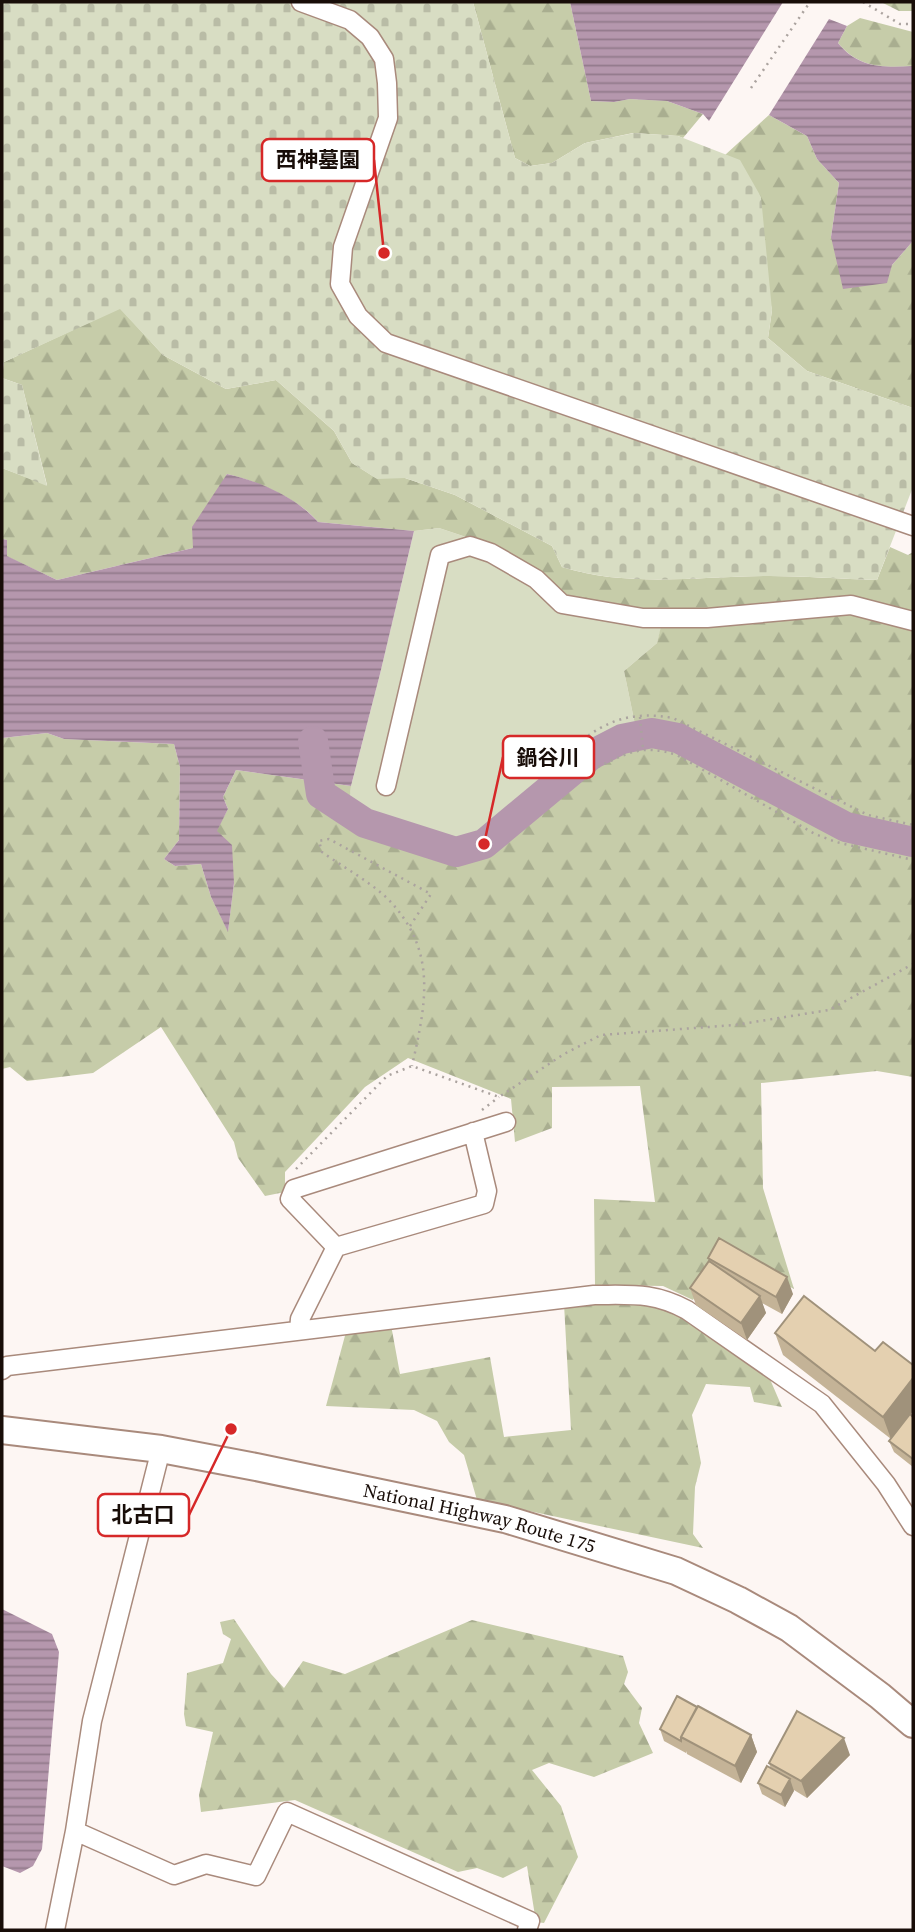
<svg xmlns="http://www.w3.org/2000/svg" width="915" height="1932" font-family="'Source Serif 4','Noto Sans JP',serif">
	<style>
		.green { fill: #d8ddc3 }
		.forest { fill: url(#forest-firs) }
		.cemetery { fill: url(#cemetery-stones) }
		.water { fill: url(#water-rules) }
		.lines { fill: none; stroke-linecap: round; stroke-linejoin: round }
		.river { stroke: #b597ad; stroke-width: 30 }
		.minor-casing { stroke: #a98a7c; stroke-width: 21 }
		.highway-casing { stroke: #a98a7c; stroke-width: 30 }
		.path { stroke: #aba39f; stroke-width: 2.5; stroke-dasharray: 2 5; stroke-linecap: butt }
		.minor { stroke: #fff; stroke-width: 18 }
		.highway { stroke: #fff; stroke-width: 26 }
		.wall { fill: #c4b397 }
		.shaded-wall { fill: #a0927b }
		.building { fill: #e4d0b0; stroke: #a0927b; stroke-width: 2 }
		.labels { text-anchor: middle; stroke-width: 6; stroke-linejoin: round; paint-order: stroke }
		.street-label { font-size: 19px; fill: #180d08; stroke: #fff }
		.leader { fill: none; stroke: #d62828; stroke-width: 2.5 }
		.callout-dot { fill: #d62828; stroke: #fff; stroke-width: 2.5 }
		.callout { fill: #fff; stroke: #d62828; stroke-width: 2.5 }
		.callout-label { font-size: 21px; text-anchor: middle; font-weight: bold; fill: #180d08 }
	</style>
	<defs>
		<pattern id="forest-firs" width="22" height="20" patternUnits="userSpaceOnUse" patternTransform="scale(1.75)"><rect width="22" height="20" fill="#c6cca9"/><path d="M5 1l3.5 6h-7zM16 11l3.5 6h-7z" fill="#a9ae90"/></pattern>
		<pattern id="cemetery-stones" width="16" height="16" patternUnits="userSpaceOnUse" patternTransform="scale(1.75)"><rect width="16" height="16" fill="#d8ddc3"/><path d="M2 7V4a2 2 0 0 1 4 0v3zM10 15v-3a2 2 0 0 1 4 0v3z" fill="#b9bca6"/></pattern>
		<pattern id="water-rules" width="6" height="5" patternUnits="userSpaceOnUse" patternTransform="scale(1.75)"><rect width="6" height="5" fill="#b597ad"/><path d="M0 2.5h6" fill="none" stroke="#927a8b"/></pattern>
	</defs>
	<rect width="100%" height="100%" fill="#fdf6f3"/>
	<path class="green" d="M439,528L496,547L665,614L657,643L624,671L639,744L594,759L486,849L451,857L346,822L351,786L380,674L414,531Z"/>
	<path class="forest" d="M473,2H570L591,101L614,102L630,99L667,101L703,114L683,138L678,136L633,133L585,143L552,163L530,166L515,158Z
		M881,2H913V11H899Z
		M860,18L913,32V66C883,68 859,68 838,43L847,26Z
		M769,115L807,136L817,159L839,183L831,237L892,265L913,241V408L807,371L768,338L772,310L740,161L725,155Z
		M120,308L163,355L226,389L276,380L334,431L352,463L376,478H405L455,495L552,546L562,567C628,588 701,576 770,576C805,576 841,579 877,580L890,547L908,555L913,552V1077L877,1071L761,1083L763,1188L794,1289L721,1249L693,1300L663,1286L595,1285L594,1199L655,1202L640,1086L552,1087V1128L515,1142L511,1099L408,1058L365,1087L285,1172V1192L265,1196L238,1158L234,1142L161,1027L93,1073L27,1081L10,1067L2,1069V738L47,733L64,739L174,744L180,767L179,840L164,859L175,866L201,864L211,897L228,931L234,883L216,831L228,809L223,797L236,770L351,786L347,822L451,857L486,849L594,759L639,744L624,671L657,643L664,614L549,605L496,547L439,528L414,531L318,522C298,498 257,481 227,474L193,548L57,580L6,556L7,540L2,539V468L47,485L22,385L2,378L4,362Z
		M640,1298L663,1304L766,1370L782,1407L754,1402L750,1387L706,1384L692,1415L701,1463L695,1487L693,1534L703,1548L477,1500L464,1455L449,1442L437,1421L414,1410L326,1406L346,1332L391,1325L400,1374L490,1357L504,1437L571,1430L564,1304Z
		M234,1619L271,1674L284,1688L303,1661L345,1674L472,1620L623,1656L628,1672L624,1684L642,1708L639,1723L653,1753L594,1777L549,1763L532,1770L561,1806L578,1857L544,1923L536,1922L527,1866L503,1878L477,1868L458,1872L295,1800L201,1812L199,1795L213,1732L186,1726L184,1714L187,1673L223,1663L231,1639L223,1634L220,1622Z"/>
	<path class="cemetery" d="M2,2H473L515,158L530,166L552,163L585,143L634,133L678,136L740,160L761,197L772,310L768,338L807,371L913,408V487L877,580C842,579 806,576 770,576C701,576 629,588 562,567L552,546L455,495L405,478L377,479L352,463L334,431L276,380L226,389L163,355L120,309L4,362L2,368Z
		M2,378L22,385L47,486L2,468Z"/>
	<path class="water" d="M570,2H783L709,121L703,114L667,101L630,99L614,102L591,101Z
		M829,19L847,26L838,43C858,68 884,68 913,66V241L892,265L887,283L843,289L831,237L839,183L817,159L807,136L769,115Z
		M227,474C259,481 296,497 318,522L414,531L380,674L351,786L236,770L223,797L228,809L217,831L232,845L234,883L228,932L211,897L201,864L175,866L164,859L179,840L180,767L174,744L64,739L47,733L2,738V539L7,540V556L57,580L193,548L192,527Z
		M2,1609L52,1634L59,1652L42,1849L33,1866L20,1873L2,1866Z"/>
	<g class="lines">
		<path class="river" d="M313,741L321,794L365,823L456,852L484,844L591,755L622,739L652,733L678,738L846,827L913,842"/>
		<defs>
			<path id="minor" d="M301,2L350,20L370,37L384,59L387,83L388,118L343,247L340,284L358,316L386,343L913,526
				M386,786L440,555L470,546L491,553L536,579L562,604L643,618H707L851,605L913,621
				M336,1247L484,1204L487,1191L473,1132
				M299,1330L300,1319L336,1247L290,1199L294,1189L506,1122
				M2,1370L7,1366L594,1295C632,1295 653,1292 687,1310L822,1404L886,1484L913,1526
				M75,1831L174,1875L206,1864L256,1876L287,1812L530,1921L527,1930
				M55,1930L75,1831L92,1721L161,1449"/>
			<g id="highway">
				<path id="s1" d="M2,1430L161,1449L256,1467L505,1519L676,1571L738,1600L789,1628L880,1696L913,1724"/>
			</g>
		</defs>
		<use href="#minor" class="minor-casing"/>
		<use href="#highway" class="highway-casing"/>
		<path class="path" d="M863,2L900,24H913
			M751,88L810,2
			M640,717L643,749
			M577,744C608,719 634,711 673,718L868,815L913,825
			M598,767C629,752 643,744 677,755L815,834L836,842L913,860
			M410,926L431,894L329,839L319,841L322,852C343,867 369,881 388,899C438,951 426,1003 412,1066
			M482,1110L499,1097
			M296,1169L387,1076L412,1066L499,1097L564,1054L601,1035L735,1025L829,1010L913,964"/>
		<use href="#minor" class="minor"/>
		<use href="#highway" class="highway"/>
	</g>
	<path class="wall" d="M708,1258L793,1294L782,1314L762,1303L766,1313L747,1340L696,1305L690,1288L709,1261Z
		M775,1333L875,1351L913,1365V1411L911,1415L913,1417V1467L894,1452L889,1441L891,1439L783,1355Z
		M660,1729L751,1735L757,1752L741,1783L687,1754L686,1751V1753L664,1741Z
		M850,1755L807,1798L794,1790L785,1807L762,1794L758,1783L771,1769L769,1763Z"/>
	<path class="shaded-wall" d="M787,1277L793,1294L782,1314L776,1297Z
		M760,1296L766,1313L747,1340L741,1323Z
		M913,1378V1411L891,1439L883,1417Z
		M751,1735L757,1752L741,1783L735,1766Z
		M844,1738L850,1755L807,1798L801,1781Z
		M790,1779L794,1791L785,1807L781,1795Z"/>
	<path class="building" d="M719,1238L787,1277L776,1297L708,1258Z
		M709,1261L760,1296L741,1323L690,1288Z
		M804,1296L875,1351L883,1342L913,1365V1378L883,1417L775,1333Z
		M910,1414L913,1417V1459L889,1441Z
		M677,1696L697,1707L681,1737V1741L660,1729Z
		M698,1706L751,1735L735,1766L681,1737Z
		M797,1711L844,1738L801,1781L769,1763Z
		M767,1766L790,1779L781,1795L758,1783Z"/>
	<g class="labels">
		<g class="street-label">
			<text dy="7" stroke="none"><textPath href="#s1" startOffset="486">National Highway Route 175</textPath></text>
		</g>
	</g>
	<path class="leader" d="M384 253L374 160M484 844L503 757M231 1429L189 1515"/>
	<g class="callout-dot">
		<circle cx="384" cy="253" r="7"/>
		<circle cx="484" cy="844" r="7"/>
		<circle cx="231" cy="1429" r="7"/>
	</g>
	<g class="callout">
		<rect x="262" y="139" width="112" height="42" rx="7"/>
		<rect x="503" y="736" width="91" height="42" rx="7"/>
		<rect x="98" y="1494" width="91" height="42" rx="7"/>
	</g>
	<g class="callout-label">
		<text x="318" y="167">西神墓園</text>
		<text x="548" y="765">鍋谷川</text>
		<text x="143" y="1522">北古口</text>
	</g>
	<rect width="915" height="1932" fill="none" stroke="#180d08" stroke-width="7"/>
</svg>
